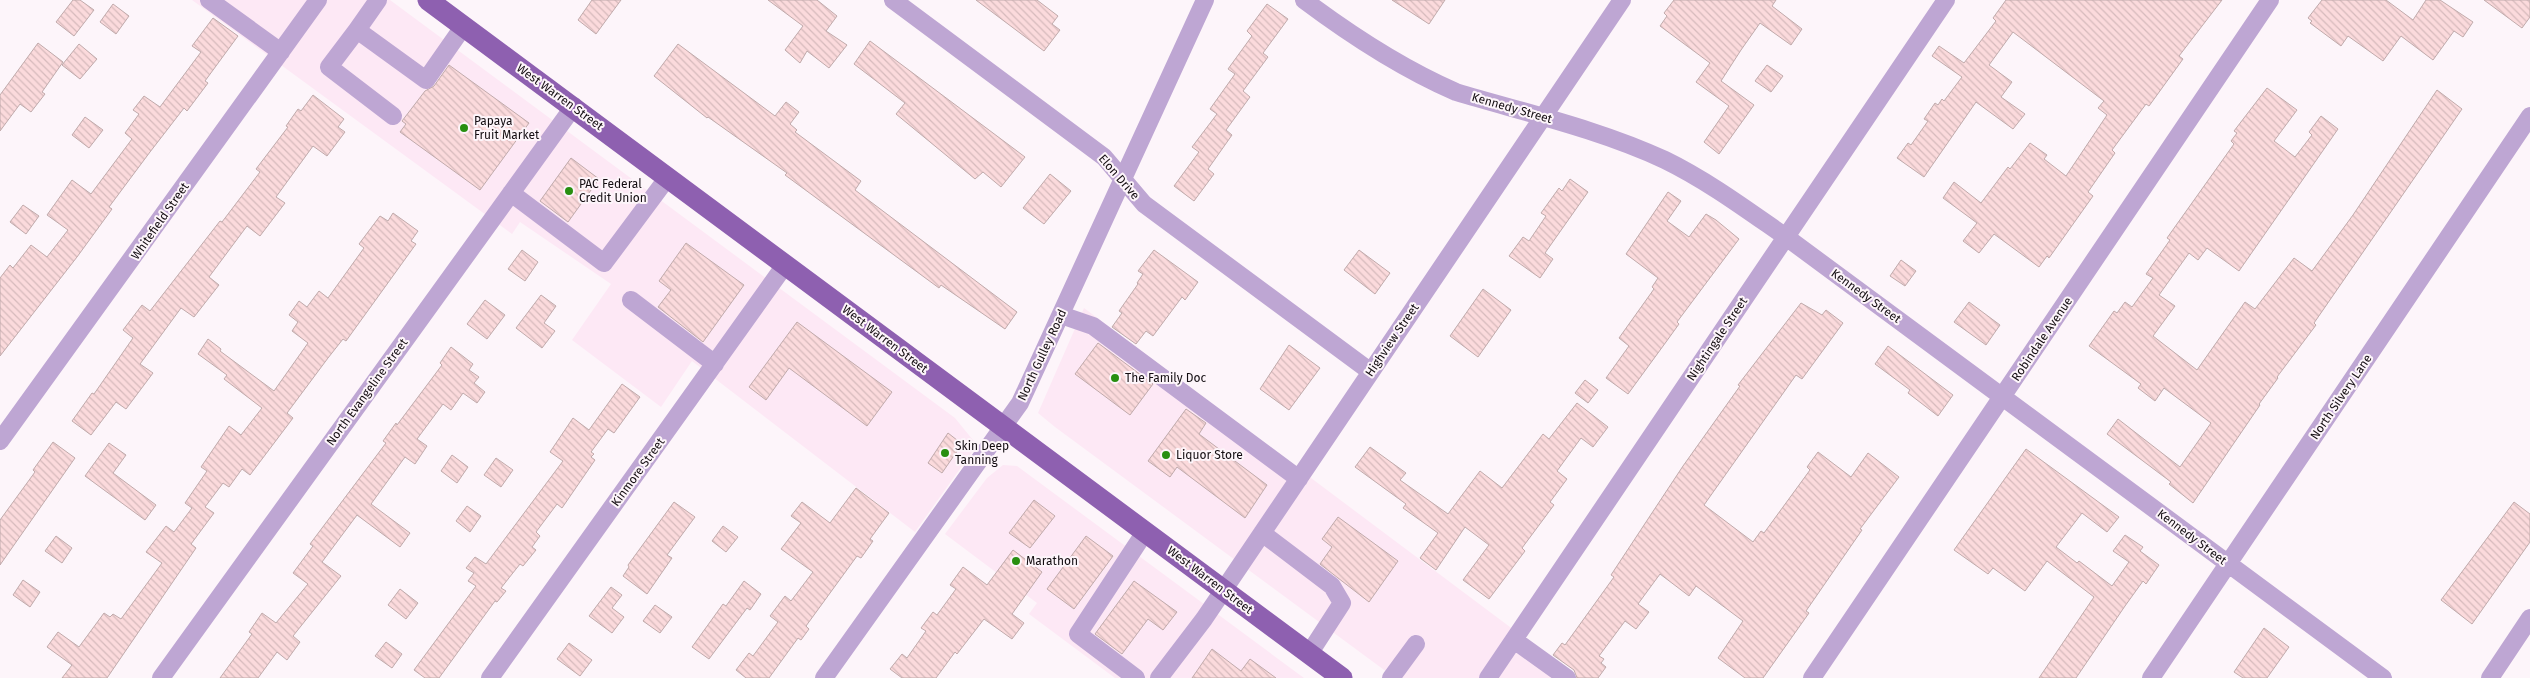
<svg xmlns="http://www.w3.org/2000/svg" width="2530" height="678" font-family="'Fira Sans',sans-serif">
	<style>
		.built { fill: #fde8f5 }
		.building { fill: url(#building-back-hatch); stroke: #c0aaab }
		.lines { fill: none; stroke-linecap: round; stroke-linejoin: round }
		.minor { stroke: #bea6d3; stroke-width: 18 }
		.major { stroke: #8e60b0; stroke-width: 21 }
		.poi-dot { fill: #288f10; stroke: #fdf5fa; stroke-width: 2 }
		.labels { text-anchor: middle; stroke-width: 4; stroke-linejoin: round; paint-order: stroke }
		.street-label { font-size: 12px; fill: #130d11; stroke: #fdf5fa }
		.poi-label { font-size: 12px; fill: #130d11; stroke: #fdf5fa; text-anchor: start }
	</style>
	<defs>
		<pattern id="building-back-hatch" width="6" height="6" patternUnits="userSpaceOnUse" patternTransform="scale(1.25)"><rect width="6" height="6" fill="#fbdadc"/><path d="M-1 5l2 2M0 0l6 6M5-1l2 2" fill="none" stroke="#d6babc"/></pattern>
	</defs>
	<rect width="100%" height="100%" fill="#fdf5fa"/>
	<path class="built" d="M192,0H390L955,418L977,445L915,532L692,361L661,407L572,340L611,284L520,222L512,234Z
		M1084,308L1578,678H1395L1055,427L1038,413Z
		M1003,465L1017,466L1304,678H1115L1029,614L1037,603L945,534L987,478Z"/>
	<path class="building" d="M73,0H80L94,10L74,36L56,22Z
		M592,0H621L596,34L578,20Z
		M768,0H817L837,16L826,31L847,45L829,68L807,51L800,63L785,50L803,26Z
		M976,0H1037L1058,16L1052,24L1060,30L1044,51Z
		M1392,0H1445L1429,24Z
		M1674,0H1776L1772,6L1802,29L1791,45L1760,23L1741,50L1721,81L1754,105L1719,154L1704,142L1729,106L1696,82L1710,63L1660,26L1667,16L1664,13Z
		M2006,0H2222L2179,56L2183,59L2157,95L2149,106L2146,104L2112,150L2115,153L2088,192L2093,196L2049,258L2047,256L2039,267L1994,234L1979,253L1963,241L1977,223L1943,198L1954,182L1981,203L2008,167L2010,169L2030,143L2047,155L2044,159L2066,176L2107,115L2098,108L2104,101L2013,32L1989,65L2012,82L2001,97L2025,114L2013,129L1976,102L1924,177L1897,158L1908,143L1911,145L1928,121L1924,119L1935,103L1938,105L1942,99L1944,101L1962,77L1932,56L1939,46L1964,63L1996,21L1993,18Z
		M2322,0H2386L2413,20L2426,0H2440L2473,22L2463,37L2454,31L2433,60L2401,36L2383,61L2348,36L2341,46L2310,23L2312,21L2308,18Z
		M2484,0H2530V17L2522,28Z
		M113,4L129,16L116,34L100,22Z
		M1267,4L1288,19L1263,53L1268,57L1243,91L1250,97L1226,130L1232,135L1208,169L1214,174L1194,201L1174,186L1199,152L1192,147L1217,114L1210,109L1235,74L1228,69L1252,36L1247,31Z
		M213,18L238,36L205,81L208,83L187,111L184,108L150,152L109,207L112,209L77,257L0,356V278L10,265L13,268L31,245L47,257L68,230L47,215L72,180L91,194L132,139L125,133L139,114L133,110L144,96L160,107L201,52L192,46Z
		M870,41L1025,157L1001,187L983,172L975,179L896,114L905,103L854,64Z
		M38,43L63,62L42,92L45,94L31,112L20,104L0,131V95Z
		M79,44L97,59L80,79L62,65Z
		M678,44L775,116L786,102L799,112L790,124L797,130L795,132L861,181L855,190L1017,312L1005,329L941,285L939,288L785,175L787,173L708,117L707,118L654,76Z
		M449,65L529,123L480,190L400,132L406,124L402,121L425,91L434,86Z
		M1767,65L1783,76L1771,92L1755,81Z
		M2267,88L2297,110L2274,141L2295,157L2312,135L2309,132L2321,116L2338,129L2239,271L2207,248L2198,260L2189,253L2159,295L2175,306L2153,336L2197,370L2245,302L2255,309L2294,258L2312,271L2353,215L2437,90L2462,109L2314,323L2316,325L2277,377L2278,378L2259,404L2260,405L2193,503L2169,484L2171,482L2107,434L2118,419L2180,467L2211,423L2164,388L2155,401L2138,388L2141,384L2089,346L2114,311L2117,313L2125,302L2132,307L2153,278L2146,274L2170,240L2167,238L2234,144L2231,141L2237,133L2234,131Z
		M313,95L344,119L338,127L345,132L327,156L313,146L276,197L285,203L260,236L247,226L209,277L219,285L194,317L181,308L140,364L153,373L126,409L116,402L91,435L72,421L92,393L94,394L133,338L123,330L142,305L150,311L220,221L222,222L260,172L256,169L288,127L286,126L298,109L301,111Z
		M85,117L103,130L89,148L72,135Z
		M571,158L599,179L568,222L540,201Z
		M1050,174L1071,191L1044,224L1023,208Z
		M1570,179L1588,192L1545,253L1553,259L1540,278L1509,256L1523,237L1529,241L1546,216L1541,213L1559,188L1562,191Z
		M1668,192L1681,201L1667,221L1689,237L1706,214L1716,220L1739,239L1677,322L1679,324L1666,342L1628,394L1606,378L1629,346L1619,338L1654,289L1652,287L1658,278L1626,254Z
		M23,205L39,216L26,234L10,222Z
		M393,213L418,231L411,241L416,244L346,341L343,339L328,358L287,413L293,418L250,475L242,469L229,487L223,483L205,507L214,513L191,544L196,548L107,678H62L72,665L47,647L58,632L79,647L104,613L110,617L113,614L121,619L162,563L146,552L166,526L174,532L192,508L185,503L207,471L201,467L214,448L229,426L241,435L262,408L224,379L227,375L198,354L208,339L221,349L220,351L274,391L308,343L292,331L298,322L289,315L299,301L307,307L319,291L328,298L364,248L359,244L380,216L388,221Z
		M686,243L744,285L703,342L658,307L671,290L659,281Z
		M522,250L538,262L525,281L508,269Z
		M1154,250L1198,282L1185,300L1182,297L1153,336L1146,331L1136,344L1112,327L1122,313L1119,311L1138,284L1137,283L1143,274L1138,271Z
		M1359,250L1390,273L1375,294L1344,270Z
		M1901,260L1916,271L1905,286L1890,276Z
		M1483,289L1511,310L1478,357L1450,336Z
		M541,295L556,306L544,323L555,331L542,348L516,328Z
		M485,300L505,315L487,339L467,324Z
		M1969,302L2000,325L1986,345L1954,322Z
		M1801,303L1822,315L1826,310L1843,323L1802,379L1796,375L1704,505L1753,542L1761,531L1764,533L1810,470L1807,467L1818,452L1851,477L1868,453L1899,477L1860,529L1862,530L1806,611L1809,613L1763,678H1745L1718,658L1743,621L1696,586L1689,596L1660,574L1638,604L1649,612L1636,629L1625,621L1599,656L1604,659L1601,663L1606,667L1598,678H1577L1574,670L1553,655L1562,643L1565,645L1614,577L1611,575L1683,466L1740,386L1738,385Z
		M797,322L892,392L867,426L789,368L766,400L749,387Z
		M1098,343L1153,384L1130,415L1075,374Z
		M1289,345L1320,368L1289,410L1260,389Z
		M1888,346L1953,395L1938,416L1908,393L1910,390L1875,364Z
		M451,347L473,364L469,370L479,377L474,383L485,392L477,403L463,393L451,410L443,404L417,439L427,446L415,464L405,457L371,504L410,533L400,547L357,515L322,562L341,576L293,636L300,642L287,660L277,652L258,678H220L252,634L249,632L262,613L276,623L308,584L293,573L313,546L310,544L386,443L383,441L396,423L397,425L442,365L440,363Z
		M1585,380L1598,390L1588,403L1575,393Z
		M622,384L640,397L614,433L608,429L591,452L594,454L591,457L595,460L562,508L557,504L536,532L540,536L532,547L536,550L523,566L520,564L501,588L506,591L497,602L495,601L439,678H425L414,670L476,586L468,581L474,573L466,568L475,557L486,564L563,461L550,452L573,418L589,430Z
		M1577,403L1608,427L1593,447L1581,438L1557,471L1567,479L1550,502L1554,505L1522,548L1525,551L1489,599L1463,580L1489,545L1465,527L1436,570L1420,558L1438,533L1403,508L1406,504L1355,467L1370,447L1406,473L1400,480L1448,514L1480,471L1502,488L1543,434L1549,439Z
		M1186,409L1206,423L1199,434L1267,485L1245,518L1177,467L1170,477L1148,461Z
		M948,433L962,444L942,473L928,463Z
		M53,442L75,458L0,565V520L35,472L33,470Z
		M109,443L126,455L113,473L156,505L145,520L85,476Z
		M2026,449L2119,517L2107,532L2082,513L2056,547L2077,563L2079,561L2112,586L2129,562L2113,551L2125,535L2143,547L2140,551L2159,565L2146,584L2143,581L2125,606L2076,678H2039L2094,597L2047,561L2025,591L1993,568L1988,574L1954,550Z
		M452,455L468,467L457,483L441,471Z
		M496,458L513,470L501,487L484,475Z
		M856,488L889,513L870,539L873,541L861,558L857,556L806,626L809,629L801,640L798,638L769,678H746L736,670L749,653L753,656L778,622L770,616L785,596L791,601L813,572L781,549L801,523L791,516L802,502L830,523Z
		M1034,500L1055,516L1030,548L1009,533Z
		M674,502L695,517L667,555L672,558L647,594L623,576L629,567L628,565Z
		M2514,502L2530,514V542L2472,624L2441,600Z
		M467,506L481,516L470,532L456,521Z
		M1338,517L1398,561L1369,602L1320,564L1332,547L1322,539Z
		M723,526L738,537L726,552L712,541Z
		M56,536L72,548L62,563L45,551Z
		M1086,536L1113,556L1074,609L1047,589Z
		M1013,550L1042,572L1012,614L1024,623L1012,639L984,619L957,654L955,652L936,678H902L890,669L902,654L907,658L926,631L921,628L933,612L937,615L956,589L950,585L963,567L987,585Z
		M23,580L40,592L30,607L13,595Z
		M744,581L761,594L750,610L747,608L709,659L692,647L723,604L726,606Z
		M1134,581L1177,612L1163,630L1148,619L1122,654L1095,634Z
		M611,587L622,595L612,608L624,617L612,633L589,616Z
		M400,589L418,603L406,619L388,605Z
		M655,605L672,617L660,633L643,621Z
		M2264,628L2289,647L2267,678H2243L2234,672Z
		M386,642L402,654L392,668L375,656Z
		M569,643L592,660L580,676L557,659Z
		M1212,649L1241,671L1250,659L1276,678H1192Z"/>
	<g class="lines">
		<path class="minor" d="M209,0L281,52
			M378,0L357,30L426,80L463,27
			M893,0L1104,157L1144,204L1371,372
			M1304,0C1352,36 1401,68 1456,92C1526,113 1598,129 1665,160C1708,181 1747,210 1786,237L2383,678
			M357,30L329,67L393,116
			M511,193L604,263L668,177
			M631,300L715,364
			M1061,315L1093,326L1299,479
			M0,441L318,0
			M1262,533L1332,586L1342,603L1309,654
			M1514,640L1567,678
			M161,678L574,106
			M490,678L785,265
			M824,678L1020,403L1205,0
			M1136,678L1078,634L1145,532
			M1159,678L1204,619L1622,0
			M1391,678L1416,644
			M1488,678L1946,0
			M1812,678L2270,0
			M2151,678L2530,116
			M2490,678L2530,618"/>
		<path class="major" d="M428,0L1342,678"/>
	</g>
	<g class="poi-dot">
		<circle cx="464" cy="128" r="5"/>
		<circle cx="569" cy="191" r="5"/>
		<circle cx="1115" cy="378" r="5"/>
		<circle cx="945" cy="453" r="5"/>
		<circle cx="1166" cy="455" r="5"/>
		<circle cx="1016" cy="561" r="5"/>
	</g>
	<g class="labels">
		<g class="street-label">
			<text transform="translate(560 97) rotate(36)" y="4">West Warren Street</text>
			<text transform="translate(1512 108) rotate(16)" y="4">Kennedy Street</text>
			<text transform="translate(1119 177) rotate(49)" y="4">Elon Drive</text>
			<text transform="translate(160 221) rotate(-55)" y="4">Whitefield Street</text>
			<text transform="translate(1866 296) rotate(36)" y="4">Kennedy Street</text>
			<text transform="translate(885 339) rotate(37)" y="4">West Warren Street</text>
			<text transform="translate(1717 339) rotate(-56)" y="4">Nightingale Street</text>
			<text transform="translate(2042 339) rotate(-56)" y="4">Robindale Avenue</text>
			<text transform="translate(1392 340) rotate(-56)" y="4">Highview Street</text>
			<text transform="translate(1042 355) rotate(-65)" y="4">North Gulley Road</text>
			<text transform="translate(367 392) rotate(-54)" y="4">North Evangeline Street</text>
			<text transform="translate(2341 397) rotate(-56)" y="4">North Silvery Lane</text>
			<text transform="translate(638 472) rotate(-54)" y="4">Kinmore Street</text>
			<text transform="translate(2192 537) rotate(37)" y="4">Kennedy Street</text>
			<text transform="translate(1210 580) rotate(37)" y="4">West Warren Street</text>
		</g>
		<g class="poi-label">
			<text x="474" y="125">Papaya<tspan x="474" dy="14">Fruit Market</tspan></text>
			<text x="579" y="188">PAC Federal<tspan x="579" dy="14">Credit Union</tspan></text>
			<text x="1125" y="382">The Family Doc</text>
			<text x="955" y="450">Skin Deep<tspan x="955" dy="14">Tanning</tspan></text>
			<text x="1176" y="459">Liquor Store</text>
			<text x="1026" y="565">Marathon</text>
		</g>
	</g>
</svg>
